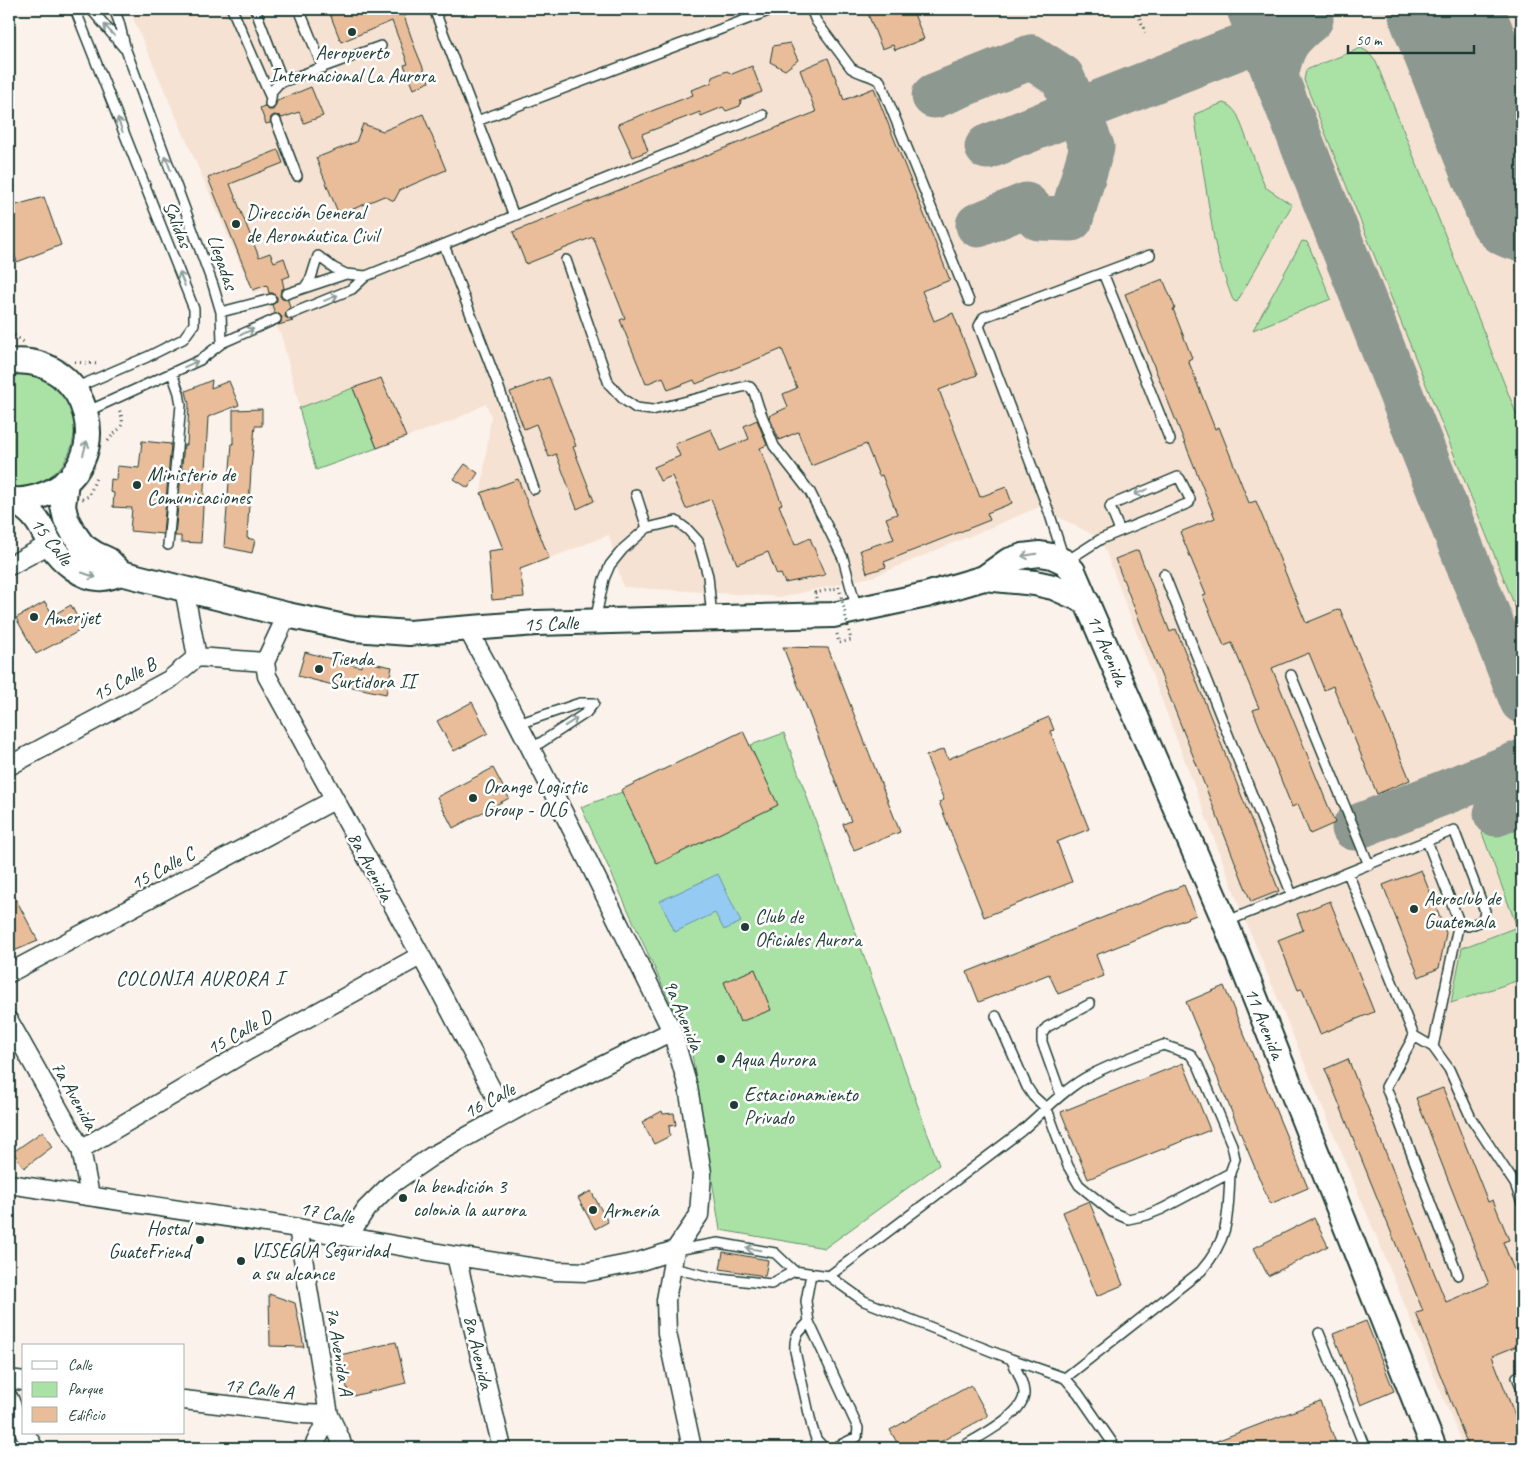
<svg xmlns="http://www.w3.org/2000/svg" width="1531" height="1457" font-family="Caveat,sans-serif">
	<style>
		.built { fill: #f6e2d2 }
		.green { fill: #aae2a6; stroke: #64906d }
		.water { fill: #95cbf3; stroke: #6692a7 }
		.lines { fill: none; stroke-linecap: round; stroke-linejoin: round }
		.taxiway { stroke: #8d9890; stroke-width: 45 }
		.runway { stroke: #8d9890; stroke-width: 114 }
		.building { fill: #e9bd99; stroke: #1f3d34 }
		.lane-casing { stroke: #1f3d34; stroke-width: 12 }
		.street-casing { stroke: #1f3d34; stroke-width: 21 }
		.secondary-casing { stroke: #1f3d34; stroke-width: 28 }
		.path { stroke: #1f3d34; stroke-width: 3; stroke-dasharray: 1 4; stroke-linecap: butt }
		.lane { stroke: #fff; stroke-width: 9 }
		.street { stroke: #fff; stroke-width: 18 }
		.secondary { stroke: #fff; stroke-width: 24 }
		.path-bridge { stroke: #1f3d34; stroke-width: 3; stroke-dasharray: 1 4; stroke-linecap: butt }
		.oneway { stroke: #8f9e9a }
		.poi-dot { fill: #1f3d34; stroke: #fff; stroke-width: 2 }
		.labels { text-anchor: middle; stroke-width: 5; stroke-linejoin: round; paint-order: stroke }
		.poi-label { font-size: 20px; fill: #1f3d34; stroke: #fff; text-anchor: start }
		.street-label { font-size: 20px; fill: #1f3d34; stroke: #fff }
		.neighbourhood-label { font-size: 21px; letter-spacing: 1px; fill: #1f3d34; stroke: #fff }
	</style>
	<rect width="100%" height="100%" fill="#fbf2eb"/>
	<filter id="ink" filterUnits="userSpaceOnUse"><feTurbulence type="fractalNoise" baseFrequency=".02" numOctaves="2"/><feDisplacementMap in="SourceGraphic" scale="10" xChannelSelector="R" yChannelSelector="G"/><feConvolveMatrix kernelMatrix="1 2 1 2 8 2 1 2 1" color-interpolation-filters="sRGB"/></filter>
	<g filter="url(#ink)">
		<path class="built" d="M129,9H1522V1448H1464L1243,915L1101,539L1039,507L875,576L783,597L623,587L609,535L512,573L481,493L491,416L486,404L454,420L316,470L281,335L272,320L262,290L253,293Z"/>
		<path class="green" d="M1361,48L1368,52L1376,62L1522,428V624L1304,80L1306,70Z
			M1223,103C1231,105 1234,110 1238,116L1265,187L1292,205L1237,302L1234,301L1232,298L1220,264L1214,239L1195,119V114Z
			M1302,241L1307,242L1309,246L1331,299L1253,330Z
			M13,373C19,374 26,373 32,375C86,388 88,461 39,483C30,486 18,489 9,486V375Z
			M353,388L377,448L316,470L299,408Z
			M784,733L939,1165L825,1248L720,1230L691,1048L581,807Z
			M1522,817V979L1451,1003L1462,948L1517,927L1482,833Z"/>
		<path class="water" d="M718,874L741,922L724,930L715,913L675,932L660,901Z"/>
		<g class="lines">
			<path class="taxiway" d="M1249,9L1522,701
				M934,96L1031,57L1062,77L1077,111L1311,19C1287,38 1282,46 1276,76
				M978,225L1026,205L1039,218L1071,219L1092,147L1077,111L987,147
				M1496,814L1522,804
				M1354,828L1522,762"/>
			<path class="runway" d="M1445,9L1522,204"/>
		</g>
		<path class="building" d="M328,9H422L404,16L415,48L429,82L414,89L404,65L408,64L392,21L341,42Z
			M866,9H912L924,39L895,50L893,45L882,49Z
			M790,43L798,60L785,70L770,62L773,46Z
			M828,58L844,100L874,88L950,280L922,291L934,321L953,313L977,375L939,390L980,497L1006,487L1012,503L987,513L990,520L884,562L886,567L867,573L860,550L894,539L886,518L897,514L882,475L879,476L866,444L811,466L798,432L779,440L769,416L788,407L783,394L797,388L782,349L696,384L694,380L668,390L663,377L646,384L620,320L625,318L593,237L526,264L513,232L816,112L800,70Z
			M752,66L762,92L741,100L740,106L726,111L723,107L701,116L700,112L642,134L648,151L633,157L618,124L693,95L691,90L711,83L712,77L727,71L732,74Z
			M311,87L323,116L304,123L299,112L282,118L280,116L274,115L271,117L270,123L266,124L260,108L264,106L269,110H273L275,107L277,101Z
			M423,114L446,170L400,190L394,201L384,196L339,215L316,158L356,142L363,124L383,131Z
			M278,150L283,163L230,184L259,257L270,253L274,262L284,258L290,276L282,279L284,288L281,290L280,296L282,299L288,300L290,308L286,311L285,317L293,321L278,325L281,322L282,317L279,314L275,313L272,305L277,301V297L273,293H269L267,285L253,290L208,178Z
			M44,197L61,245L17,262L9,240V207Z
			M1163,279L1175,308L1173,309L1192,358L1188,360L1215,429L1219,427L1249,503L1256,501L1306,623L1340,609L1410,780L1377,794L1333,686L1324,690L1309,653L1272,668L1335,823L1310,834L1298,804L1292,807L1253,710L1259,708L1232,643L1224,646L1203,596L1206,595L1180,532L1215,518L1125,294Z
			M549,377L576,446L573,447L594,501L577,509L556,454L549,457L536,424L524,429L510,392Z
			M381,378L406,437L377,448L353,388Z
			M212,380L211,388L229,381L239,405L208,417L201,543L181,542V536H175L184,445H187L189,404L186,391Z
			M262,409V426H255L251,470L247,538L255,540L252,553L224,547L232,443L233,444V410Z
			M757,420L767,445L760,448L782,504L779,505L795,545L810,538L825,575L785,583L781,574L777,575L768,552L737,564L711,499L686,509L672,476L660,481L654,467L680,456L675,444L711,429L720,451L749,439L744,426Z
			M142,441L171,444L163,534L130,531L132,508L113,507L114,493L110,492L111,479L116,480L117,466L139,468Z
			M465,464L478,473L468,488L454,479Z
			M518,479L549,558L520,569L524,597L492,600L488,551L503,549L481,493Z
			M1138,550L1170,632L1176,629L1279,891L1251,902L1115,559Z
			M45,602L53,615L71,605L83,629L36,654L16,618Z
			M783,647L828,648L900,832L854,850L843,824L851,821Z
			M305,652L361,667L362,661L392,667L386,694L333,683V685L298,676Z
			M472,702L488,733L454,751L437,721Z
			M1049,717L1054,730L1050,731L1089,829L1057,842L1072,882L984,917L939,802L944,800L926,756L944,749L948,759Z
			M743,731L778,805L657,864L621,790Z
			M493,768L509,798L453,828L437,797Z
			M1421,870L1446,933L1439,968L1419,977L1383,885Z
			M1184,885L1196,915L1096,955L1104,976L1058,994L1049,974L979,1002L967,972Z
			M9,886L38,941L9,953Z
			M1330,901L1374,1012L1320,1034L1302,989L1298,990L1278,940L1303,930L1297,914Z
			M755,969L771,1010L740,1022L724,982Z
			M1224,986L1308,1188L1270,1204L1186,1002Z
			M1348,1059L1446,1302L1489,1284L1416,1098L1443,1088L1488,1202L1493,1200L1509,1240L1503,1242L1522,1290V1344L1492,1356L1522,1434V1448H1469L1416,1313L1423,1311L1325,1069Z
			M1183,1063L1210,1130L1088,1179L1061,1112Z
			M662,1111L663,1114L674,1113L676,1125L669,1126L670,1136L654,1144L642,1122Z
			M43,1131L52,1147L24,1168L13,1152Z
			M591,1191L608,1222L595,1229L578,1198Z
			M1089,1201L1123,1285L1097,1296L1063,1212Z
			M1314,1218L1328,1246L1268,1276L1254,1248Z
			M723,1252L768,1260L765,1276L720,1269Z
			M269,1294L295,1303L304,1347L270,1346Z
			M1366,1321L1394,1391L1361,1405L1333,1334Z
			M396,1342L406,1383L349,1397L340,1355Z
			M971,1385L988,1416L929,1448H900L890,1430Z
			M1320,1401L1338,1448H1201V1447Z"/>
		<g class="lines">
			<defs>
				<path id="lane" d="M91,9L124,48
					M114,9L119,22L126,50L213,285L221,312L222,343
					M232,9L270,96
					M255,9L283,82
					M299,9L323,68
					M434,9L514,216
					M811,9L816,21L851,68C860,74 871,75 880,81L969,301
					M270,104L272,91L279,83L381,46
					M276,121L297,176
					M477,121L774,9
					M444,245L498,385L534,489
					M566,260L609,384L623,399L636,408L652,410L746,386L750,387L754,392L759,408L774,446L810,492L843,558L857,610
					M1103,273L1170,440
					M305,287L311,278L318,256L334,268L346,274
					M286,294L346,274L366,276
					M221,312L271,299
					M291,314L352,289L366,276L763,115
					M75,388L147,357L183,339L194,324V309L75,9
					M86,412L200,360L222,343L276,319
					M636,494L647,528
					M1120,531L1110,507L1111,505L1178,477L1180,479L1190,499L1189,503L1101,539L1065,562L1049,512L979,326L984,317L1150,255
					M168,545L181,405L179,393L172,373
					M1164,574L1292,895
					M595,621L604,579L610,565L623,549L647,528L676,521L688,530L698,541L708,576L712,618
					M1291,675L1369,865
					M518,724L580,703H594L586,713L531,749
					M1348,873L1414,1036L1386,1087L1458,1275
					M1225,922L1454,830L1485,911C1484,922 1477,923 1468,926L1459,922L1427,841
					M1414,1036L1433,1047L1449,1069L1471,1118L1515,1184L1522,1203
					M1433,1047L1459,922
					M1061,1095L1042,1042V1034L1047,1027L1090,1004
					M676,1250L718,1243L775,1253L794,1271L829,1276L864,1301L1011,1359C1016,1369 1023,1380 1024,1392C1026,1414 977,1438 960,1448
					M672,1268L711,1277L771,1284L794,1271
					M811,1274L806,1301L809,1322L858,1428L857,1437L834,1448
					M829,1276L1020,1132C1041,1114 1061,1092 1085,1078C1108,1065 1139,1054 1163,1045L1190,1054L1198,1065L1232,1145L1235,1159L1230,1173L1162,1209L1147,1215L1128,1219L1112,1212L1079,1185L1068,1166L1047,1109L1033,1096L1027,1087L996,1016
					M809,1322C798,1333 794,1335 795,1351L812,1427L816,1439L824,1448
					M1319,1333L1365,1448
					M1011,1359L1065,1378L1078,1393L1116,1448
					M1522,1375L1517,1377L1522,1389
					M1065,1378L1201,1271C1230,1238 1228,1215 1230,1173"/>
				<path id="street" d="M9,566L50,544
					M184,589L197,657
					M287,615L265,662L267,676L438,987L505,1115
					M467,628L502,692L588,861L672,1031L688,1087L702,1173L699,1215L675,1250L666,1300L667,1333L692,1448
					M197,657L265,662
					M9,766L169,680L197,657
					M9,973L334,800
					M9,1021L81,1149L90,1196
					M81,1149L249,1050L420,956
					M9,1184L298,1228L456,1256L556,1271L587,1272L638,1262L675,1250
					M298,1228L329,1415L340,1438L343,1448
					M348,1237L366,1209L390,1185L432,1156L531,1101L672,1031
					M456,1256L502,1448
					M9,1379L24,1381
					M9,1399L17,1419L24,1431
					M184,1400L303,1414L329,1415L313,1448
					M25,1433L34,1448"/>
				<path id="secondary" d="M9,362C91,352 120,467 43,495C32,499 20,502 9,499
					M66,481L63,506L66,519L73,532L83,546L95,554L108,560L121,573
					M14,500C21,506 30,511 35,518C42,526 45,536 51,545C61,560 83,580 102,578C108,578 115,575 121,573L287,615L354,629L409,633L536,623L833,615L926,595L984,578L1008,561L1023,556L1040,554L1052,556L1065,562L1073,571L1225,922L1434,1448
					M984,578L1035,583L1053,587L1087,602"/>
			</defs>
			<use href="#lane" class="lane-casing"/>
			<use href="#street" class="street-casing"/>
			<use href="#secondary" class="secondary-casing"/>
			<path class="path" d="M1136,9L1146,34
				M9,327L14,335L25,343
				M75,362L98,364
				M108,441C119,426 127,429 119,409
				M82,499L89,496L96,478
				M816,598L815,593L838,588
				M837,634L839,643L851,640"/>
			<use href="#lane" class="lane"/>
			<use href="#street" class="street"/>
			<use href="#secondary" class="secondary"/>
			<path class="path-bridge" d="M839,587L851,640"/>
		</g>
		<defs><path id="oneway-shaft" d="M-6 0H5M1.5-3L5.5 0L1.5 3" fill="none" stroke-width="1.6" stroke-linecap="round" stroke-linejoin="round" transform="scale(1.25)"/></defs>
		<g class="oneway">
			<use href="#oneway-shaft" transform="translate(109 30) rotate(-131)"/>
			<use href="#oneway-shaft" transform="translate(120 125) rotate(-111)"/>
			<use href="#oneway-shaft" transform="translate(168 163) rotate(-110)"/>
			<use href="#oneway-shaft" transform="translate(182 279) rotate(-112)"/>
			<use href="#oneway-shaft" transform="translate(331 298) rotate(-22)"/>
			<use href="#oneway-shaft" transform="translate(247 332) rotate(-25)"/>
			<use href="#oneway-shaft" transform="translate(191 364) rotate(-24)"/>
			<use href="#oneway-shaft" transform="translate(85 448) rotate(-75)"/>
			<use href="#oneway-shaft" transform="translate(1141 492) rotate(158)"/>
			<use href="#oneway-shaft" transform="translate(1029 555) rotate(170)"/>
			<use href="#oneway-shaft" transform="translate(89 575) rotate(19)"/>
			<use href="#oneway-shaft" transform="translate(571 722) rotate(-33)"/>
			<use href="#oneway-shaft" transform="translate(753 1249) rotate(-171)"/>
		</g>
	</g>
	<g class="poi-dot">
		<circle cx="352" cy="32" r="5"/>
		<circle cx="236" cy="224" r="5"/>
		<circle cx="137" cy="485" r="5"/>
		<circle cx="34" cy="617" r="5"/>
		<circle cx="319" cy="669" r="5"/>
		<circle cx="473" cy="798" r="5"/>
		<circle cx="1414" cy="909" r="5"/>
		<circle cx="745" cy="927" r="5"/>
		<circle cx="721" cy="1059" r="5"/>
		<circle cx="734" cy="1105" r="5"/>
		<circle cx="403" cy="1198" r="5"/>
		<circle cx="593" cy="1210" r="5"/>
		<circle cx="200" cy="1240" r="5"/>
		<circle cx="241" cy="1261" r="5"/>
	</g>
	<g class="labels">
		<g class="poi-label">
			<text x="352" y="59" text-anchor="middle">Aeropuerto<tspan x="352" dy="23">Internacional La Aurora</tspan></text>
			<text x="246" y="219">Dirección General<tspan x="246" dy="23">de Aeronáutica Civil</tspan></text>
			<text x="147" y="481">Ministerio de<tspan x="147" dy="23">Comunicaciones</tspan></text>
			<text x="44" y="624">Amerijet</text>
			<text x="329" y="665">Tienda<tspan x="329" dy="23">Surtidora II</tspan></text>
			<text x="483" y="793">Orange Logistic<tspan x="483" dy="23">Group - OLG</tspan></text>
			<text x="1424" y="905">Aeroclub de<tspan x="1424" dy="23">Guatemala</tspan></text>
			<text x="755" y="923">Club de<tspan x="755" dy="23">Oficiales Aurora</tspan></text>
			<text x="731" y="1066">Aqua Aurora</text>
			<text x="744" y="1101">Estacionamiento<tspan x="744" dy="23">Privado</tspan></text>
			<text x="413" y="1193">la bendición 3<tspan x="413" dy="23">colonia la aurora</tspan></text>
			<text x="603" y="1217">Armería</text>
			<text x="190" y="1235" text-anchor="end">Hostal<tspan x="190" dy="23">GuateFriend</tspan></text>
			<text x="251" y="1257">VISEGUA Seguridad<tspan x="251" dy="23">a su alcance</tspan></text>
		</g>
		<g class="street-label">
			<text transform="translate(178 224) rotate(68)" y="7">Salidas</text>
			<text transform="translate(223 262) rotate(71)" y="7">Llegadas</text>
			<text transform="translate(52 541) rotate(52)" y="7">15 Calle</text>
			<text transform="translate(551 623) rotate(-2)" y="7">15 Calle</text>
			<text transform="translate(1108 650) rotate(67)" y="7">11 Avenida</text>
			<text transform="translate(124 679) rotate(-29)" y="7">15 Calle B</text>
			<text transform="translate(371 866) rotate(62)" y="7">8a Avenida</text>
			<text transform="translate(162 868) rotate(-28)" y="7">15 Calle C</text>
			<text transform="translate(684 1015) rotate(68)" y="7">9a Avenida</text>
			<text transform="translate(1265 1023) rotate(68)" y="7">11 Avenida</text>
			<text transform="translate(239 1032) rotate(-29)" y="7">15 Calle D</text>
			<text transform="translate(75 1095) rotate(61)" y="7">7a Avenida</text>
			<text transform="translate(489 1100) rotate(-28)" y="7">16 Calle</text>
			<text transform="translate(327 1212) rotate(10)" y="7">17 Calle</text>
			<text transform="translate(340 1351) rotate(81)" y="7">7a Avenida A</text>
			<text transform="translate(479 1352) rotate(77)" y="7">8a Avenida</text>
			<text transform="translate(259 1388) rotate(7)" y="7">17 Calle A</text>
		</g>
		<g class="neighbourhood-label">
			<text x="200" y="985">COLONIA AURORA I</text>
		</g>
	</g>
	<rect width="1531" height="1457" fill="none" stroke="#fff" stroke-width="30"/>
	<rect x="15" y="15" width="1501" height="1427" fill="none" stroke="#1f3d34" stroke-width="2" filter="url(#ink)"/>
	<rect x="22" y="1344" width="162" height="90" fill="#ffffff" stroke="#a5b1ae"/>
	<rect x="32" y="1361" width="25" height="8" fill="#ffffff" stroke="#a5b1ae"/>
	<text x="68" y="1370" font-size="15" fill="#1f3d34">Calle</text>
	<rect x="32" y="1382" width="25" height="15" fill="#aae2a6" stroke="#a5b1ae"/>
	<text x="68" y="1394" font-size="15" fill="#1f3d34">Parque</text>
	<rect x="32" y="1407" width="25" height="15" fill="#e9bd99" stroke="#a5b1ae"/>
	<text x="68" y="1420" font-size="15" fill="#1f3d34">Edificio</text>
	<path d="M1348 45v8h126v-8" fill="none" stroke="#1f3d34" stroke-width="2.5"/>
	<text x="1356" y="45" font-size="15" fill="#1f3d34" stroke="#ffffff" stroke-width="4" paint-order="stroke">50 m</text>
</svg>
